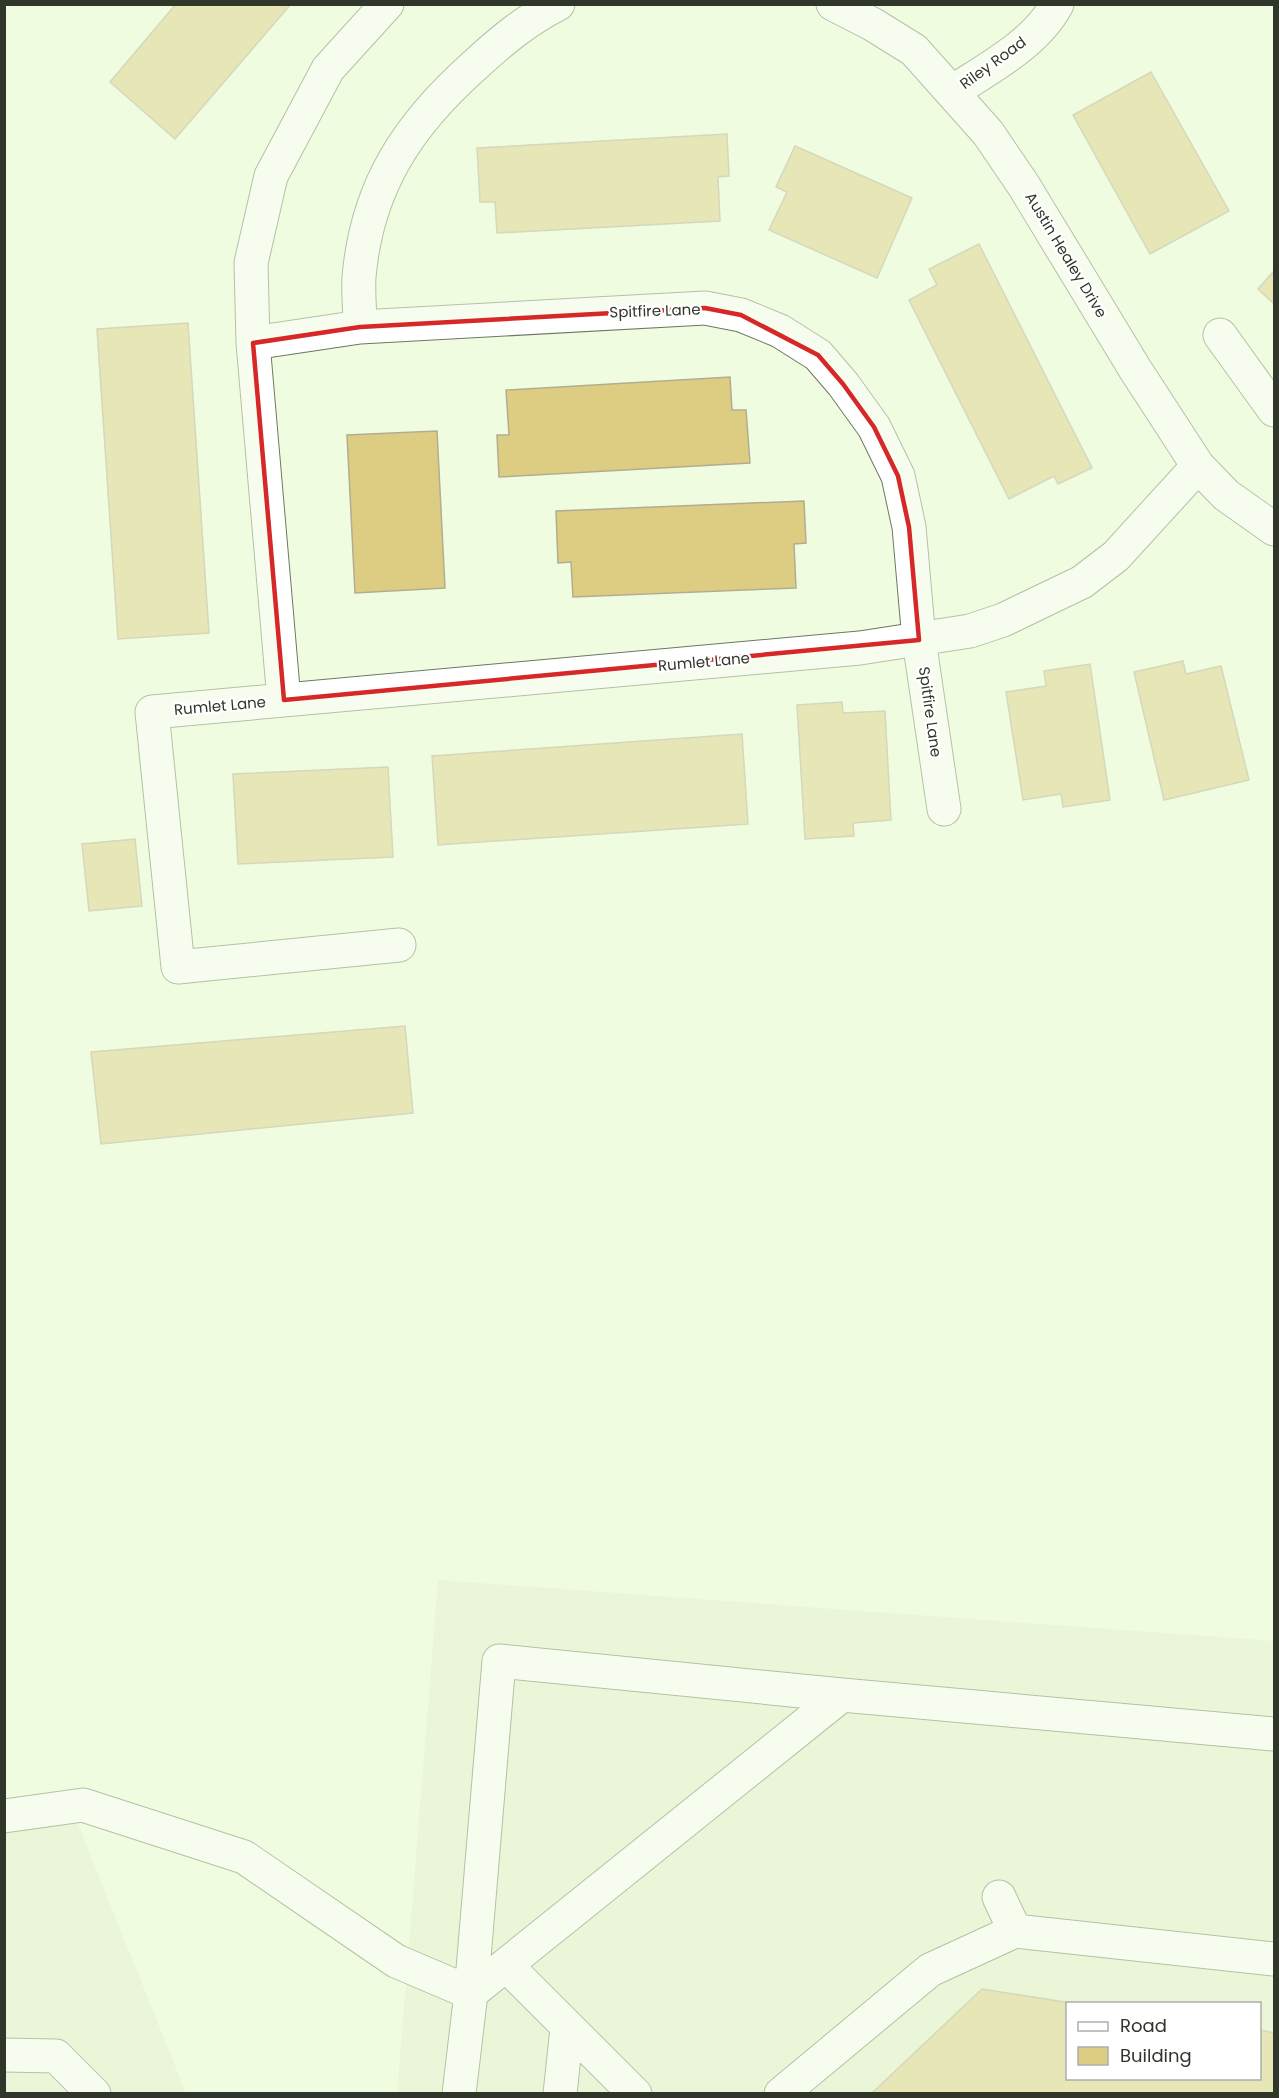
<svg xmlns="http://www.w3.org/2000/svg" width="1279" height="2098" font-family="Poppins,sans-serif">
	<style>
		.built { fill: #e2f0cd; fill-rule: evenodd }
		.building { fill: #dccd83; stroke: #b2ad91; stroke-width: 1.5 }
		.lines { fill: none; stroke-linecap: round; stroke-linejoin: round }
		.minor-casing { stroke: #6e785f; stroke-width: 35 }
		.minor { stroke: #fff; stroke-width: 33 }
		.marked { fill: none; stroke: #d62828; stroke-width: 4.5; stroke-linejoin: round }
		.labels { text-anchor: middle; stroke-width: 4.5; stroke-linejoin: round; paint-order: stroke }
		.street-label { font-size: 15px; fill: #31362b; stroke: #fff }
	</style>
	<rect width="100%" height="100%" fill="#f0fce0"/>
	<path class="built" d="M438,1580L1274,1641V2093L397,2094ZM1068,2004H1260V2078H1068Z
		M5,1798L68,1799L186,2093L5,2094Z"/>
	<path class="building" d="M176,4H291L175,139L110,82Z
		M1151,72L1229,211L1150,254L1073,115Z
		M727,134L729,176L718,177L720,221L497,233L495,202H480L477,148Z
		M795,146L912,198L877,278L769,230L787,192L776,187Z
		M979,244L1092,468L1058,484L1054,476L1009,499L909,300L937,285L929,269Z
		M1274,271V304L1258,289Z
		M188,323L209,633L118,639L97,329Z
		M730,377L732,410H746L750,463L499,477L497,435H509L506,390Z
		M437,431L445,588L355,593L347,435Z
		M804,501L806,543L794,544L796,588L573,597L571,562L558,563L556,511Z
		M1183,661L1186,674L1221,666L1249,780L1164,800L1134,672Z
		M1090,664L1110,800L1063,807L1061,794L1023,800L1006,692L1046,686L1044,671Z
		M842,702L843,713L885,711L891,820L853,823L854,836L805,839L797,705Z
		M742,734L748,824L438,845L432,756Z
		M388,767L393,857L238,864L233,774Z
		M135,839L142,906L89,911L82,844Z
		M405,1026L413,1113L101,1144L91,1052Z
		M982,1989L1077,2004H1068V2078H1260V2030L1274,2033V2094H871Z"/>
	<g class="lines">
		<defs>
			<path id="minor" d="M833,4L872,24L914,50L988,133L1024,186L1135,369L1198,466L1226,495L1274,529
				M952,92C987,69 1036,44 1057,4
				M360,327C360,311 358,293 359,277C367,186 408,125 474,66C500,42 526,20 558,4
				M1220,335L1274,410
				M253,343L360,327L705,308L741,315L780,331L818,355L843,384L874,427L898,476L909,527L919,640L944,809
				M284,700L253,343L251,263L271,176L328,69L387,4
				M399,945L178,967L152,712L860,648L970,631L1003,620L1082,582L1116,556L1198,466
				M4,1816L83,1805L244,1857L396,1961L471,1993L842,1695L1274,1734
				M999,1897L1015,1931
				M506,1965L635,2094
				M4,2055L56,2056L94,2094
				M459,2094L471,1993L499,1661L842,1695
				M560,2094L567,2028
				M781,2094L930,1970L1015,1931L1274,1959"/>
		</defs>
		<use href="#minor" class="minor-casing"/>
		<use href="#minor" class="minor"/>
	</g>
	<path d="M0 0H1279V2098H0ZM705,308L741,315L818,355L843,384L874,427L898,476L909,527L919,640L284,700L253,343L360,327Z" fill="#f0fce0" fill-opacity=".55" fill-rule="evenodd"/>
	<path class="marked" d="M705,308L741,315L818,355L843,384L874,427L898,476L909,527L919,640L284,700L253,343L360,327Z"/>
	<g class="labels">
		<g class="street-label">
			<text transform="translate(993 63) rotate(-36)" y="5">Riley Road</text>
			<text transform="translate(1066 255) rotate(59)" y="5">Austin Healey Drive</text>
			<text transform="translate(655 311) rotate(-2)" y="5">Spitfire Lane</text>
			<text transform="translate(704 662) rotate(-5)" y="5">Rumlet Lane</text>
			<text transform="translate(220 706) rotate(-5)" y="5">Rumlet Lane</text>
			<text transform="translate(930 712) rotate(82)" y="5">Spitfire Lane</text>
		</g>
	</g>
	<rect width="1279" height="2098" fill="none" stroke="#31362b" stroke-width="12"/>
	<rect x="1066" y="2002" width="195" height="78" fill="#ffffff" stroke="#adafaa" stroke-width="1.5"/>
	<rect x="1078" y="2022" width="30" height="9" fill="#ffffff" stroke="#adafaa" stroke-width="1.5"/>
	<text x="1120" y="2032" font-size="18" fill="#31362b">Road</text>
	<rect x="1078" y="2047" width="30" height="18" fill="#dccd83" stroke="#adafaa" stroke-width="1.5"/>
	<text x="1120" y="2062" font-size="18" fill="#31362b">Building</text>
</svg>
